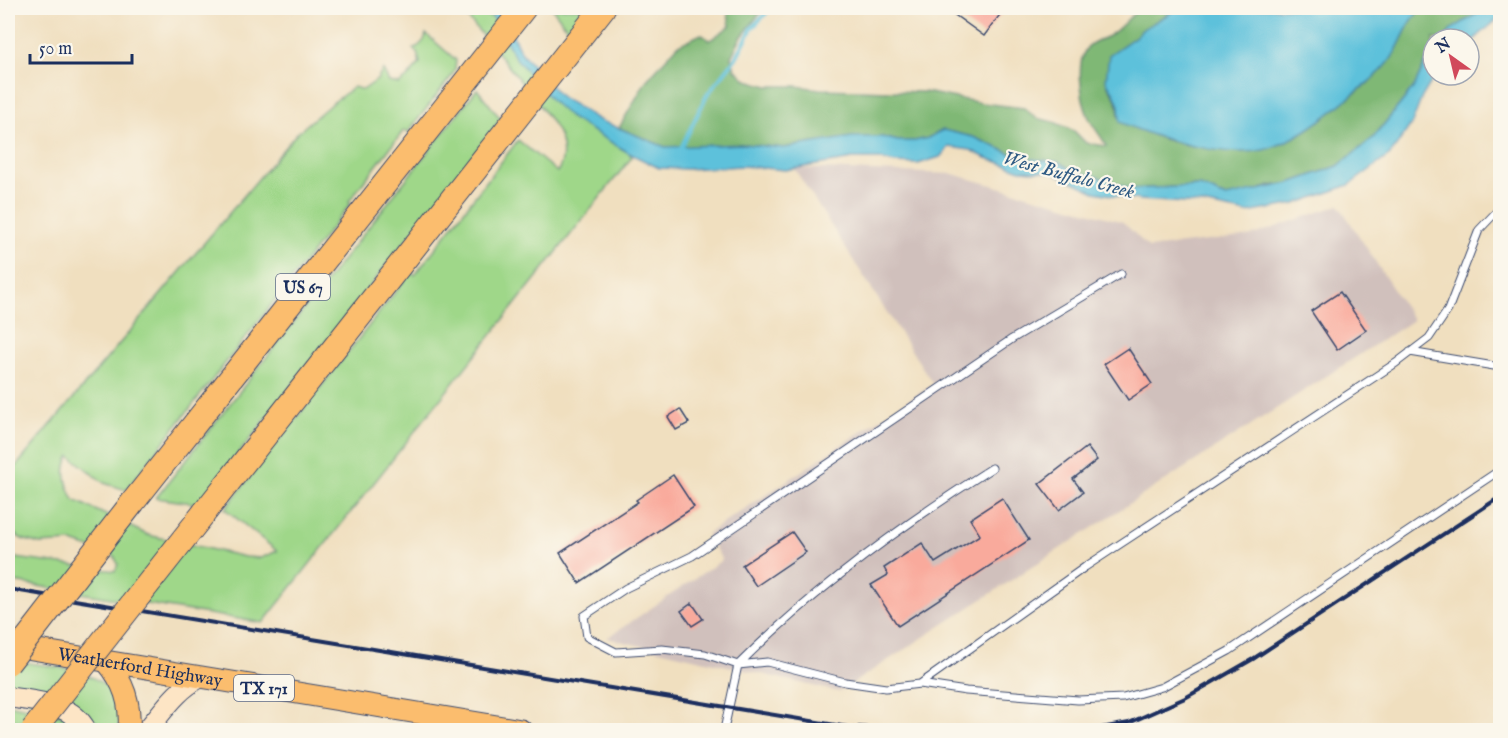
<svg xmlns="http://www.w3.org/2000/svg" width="1508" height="738" font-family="'IM FELL English',serif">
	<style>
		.industrial { fill: #d0c0bc }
		.green { fill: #9fd789; stroke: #5d8374; stroke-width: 1.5 }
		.forest { fill: #7fb875; stroke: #4d746a; stroke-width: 1.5 }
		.water { fill: #5dc1db; stroke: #3c789c; stroke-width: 1.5 }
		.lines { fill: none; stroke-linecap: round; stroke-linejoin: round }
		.stream { stroke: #5dc1db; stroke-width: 4 }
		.building { fill: #f9aa9c }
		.lane-casing { stroke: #3b496d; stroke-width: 9 }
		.secondary-casing { stroke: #3b496d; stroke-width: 22 }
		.primary-casing { stroke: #3b496d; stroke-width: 23 }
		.highway-casing { stroke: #3b496d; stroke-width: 26 }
		.lane { stroke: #fff; stroke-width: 7 }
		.secondary { stroke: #fde5c5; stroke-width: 20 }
		.primary { stroke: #fbbd6e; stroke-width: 21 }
		.highway { stroke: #fbbd6e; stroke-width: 24 }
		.rail { stroke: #1b2f5e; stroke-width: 4 }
		.highway-bridge-casing { stroke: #3b496d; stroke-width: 26; stroke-linecap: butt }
		.highway-bridge { stroke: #fbbd6e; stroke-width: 24 }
		.labels { text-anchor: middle; stroke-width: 4.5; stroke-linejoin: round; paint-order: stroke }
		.shield { fill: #fbf7ec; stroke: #5e6b89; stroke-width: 1.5 }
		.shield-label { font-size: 16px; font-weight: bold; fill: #1b2f5e }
		.street-label { font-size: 18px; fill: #1b2f5e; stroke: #fbf7ec }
		.water-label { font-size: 20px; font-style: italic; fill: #2f5b84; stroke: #fbf7ec }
	</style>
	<rect width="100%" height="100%" fill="#fbf7ec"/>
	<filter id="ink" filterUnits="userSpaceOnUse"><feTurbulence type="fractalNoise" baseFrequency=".0167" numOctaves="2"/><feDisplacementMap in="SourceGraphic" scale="12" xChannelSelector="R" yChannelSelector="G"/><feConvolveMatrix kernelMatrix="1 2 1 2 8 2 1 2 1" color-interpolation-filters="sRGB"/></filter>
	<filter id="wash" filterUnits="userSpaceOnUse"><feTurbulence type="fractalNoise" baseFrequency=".008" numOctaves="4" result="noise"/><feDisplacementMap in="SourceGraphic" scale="24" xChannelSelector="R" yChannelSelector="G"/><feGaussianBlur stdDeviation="1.35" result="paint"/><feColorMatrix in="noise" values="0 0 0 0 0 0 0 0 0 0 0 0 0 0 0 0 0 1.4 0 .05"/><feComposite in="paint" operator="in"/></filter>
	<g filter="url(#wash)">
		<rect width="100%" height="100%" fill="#f0dfbf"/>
		<path class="industrial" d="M794,168L953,174L1123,222L1149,248L1250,236L1339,205L1413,320L839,692L607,638L722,560L707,534L933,384Z"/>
		<path class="green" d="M552,8H590L570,32Z
			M473,11L494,18L515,57L571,118L629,153L632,157L263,623L8,581V557L115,571L118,564L114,556L72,542L40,544L22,539L8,530V484L13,470L296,134L331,104L354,87L363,90L377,80L383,70L389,82L399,84L407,78L420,63L417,53L413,49C420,46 425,41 426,34L456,60L455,70L451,77L408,132L404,130L349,201L351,203L126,490L104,483L70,456C61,470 67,486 74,500L148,535L245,557L261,558L277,551L225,509L411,272L415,275L518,140L557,172C563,163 564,152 561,141C557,127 545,113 536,101C514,72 491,45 467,17Z
			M477,89L501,119L199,504L156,498Z
			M8,660C49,667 134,668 118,730H95L8,691Z
			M8,704L64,716L80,730H53L24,722L8,720Z"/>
		<path class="forest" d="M727,8H764L740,39L731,57L735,69L747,80L768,86H796L820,89L925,92L982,103L1024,108L1036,118L1054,122L1074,131L1086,143L1106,146C1102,137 1096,131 1091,122C1082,107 1075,65 1086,49C1091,41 1102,40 1110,35C1122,28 1130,14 1142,8H1178L1143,29L1135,37L1119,48L1108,86C1116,96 1119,105 1119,117C1131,123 1143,130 1156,136C1179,146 1239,155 1263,149C1294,142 1322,120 1345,101C1360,89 1378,77 1389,61C1402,44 1406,21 1423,8H1486L1452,29L1444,39H1433V53L1426,62L1414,87L1373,138L1338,166L1290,183L1270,186L1246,194L1226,197L1200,186L1130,189L1092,175L1076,173L1059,162L1021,158L973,137L943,130L928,138L915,141H898L882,137L813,143L784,148L743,144L687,147H665L619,128L646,81L678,45L701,34L710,40L730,26Z"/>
		<path class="water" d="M488,8H501L520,51L561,97L599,120L665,147L743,144L784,148L852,137H882L898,141H915L928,138L943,130L973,137L1021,158L1059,162L1076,173L1092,175L1130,189L1200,186L1226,197L1290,183L1338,166L1373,138L1414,87L1426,62L1433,53V75H1438L1431,82L1422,97L1412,123L1390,155L1349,185L1295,204L1247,213L1202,204L1140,200L1095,192L1052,172L1021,170L984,157L971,150L949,147L940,157L918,164L895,163L879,159H853L785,170L743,166L687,169L659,168L629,153L571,118L552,101L515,57Z
			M1179,8H1423C1406,21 1402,45 1389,62C1378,77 1359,89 1345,101C1323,119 1291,144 1263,150C1223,158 1157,139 1120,122L1119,106L1114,93L1106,81L1109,55L1135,37L1143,29Z
			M1486,8H1500V17L1469,44V39H1444L1452,29Z"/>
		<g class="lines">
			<path class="stream" d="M680,150L707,95L736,58L752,28L771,8"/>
		</g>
		<g id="blocks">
			<path class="building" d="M945,8H1005L984,36Z
				M1340,292L1366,330L1337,350L1311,311Z
				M1128,348L1152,384L1128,400L1104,364Z
				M680,409L689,423L676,430L668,417Z
				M1087,447L1097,460L1073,479L1083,492L1059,510L1039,484Z
				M673,475L694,507L579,583L560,553L638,502L636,500Z
				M1002,498L1029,540L898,626L871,585L888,575L884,568L922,543L935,563L980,535L970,519Z
				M792,532L806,552L756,586L742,565Z
				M692,603L703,619L692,626L681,611Z"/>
		</g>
	</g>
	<g filter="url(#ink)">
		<use href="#blocks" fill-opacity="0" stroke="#3b496d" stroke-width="1.5"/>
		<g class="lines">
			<defs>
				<path id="lane" d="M1410,352L1500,367
					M738,665L767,662L845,682L886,688L920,684L1085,567L1396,363L1429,338L1448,310L1479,230L1500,208
					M738,665C814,589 902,525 992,468
					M920,684L966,691L1078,700L1123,698L1162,687L1229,651L1500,470
					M724,730L738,665L705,654L662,649L616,652L587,637L584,616L626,588L692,556L1012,339L1121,274"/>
				<path id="secondary" d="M8,697C36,702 71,702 86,730
					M147,730C164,710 177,689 201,677"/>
				<g id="primary">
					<path id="s1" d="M8,645L521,730"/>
					<path d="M106,661C124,682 131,703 129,730"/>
				</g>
				<path id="highway" d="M133,502L524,8
					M204,513L603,8"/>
			</defs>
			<use href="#lane" class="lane-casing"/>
			<use href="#secondary" class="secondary-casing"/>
			<use href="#primary" class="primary-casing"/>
			<use href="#highway" class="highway-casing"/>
			<use href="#lane" class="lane"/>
			<use href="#secondary" class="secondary"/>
			<use href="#primary" class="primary"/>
			<use href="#highway" class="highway"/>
			<path class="rail" d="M8,589L866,730
				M859,727L889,730
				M1090,730L1129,723L1185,698L1253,659L1500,497"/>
			<defs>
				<path id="highway-bridge" d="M8,663L133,502
					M33,730L204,513"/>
			</defs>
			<use href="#highway-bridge" class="highway-bridge-casing"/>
			<use href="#highway-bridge" class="highway-bridge"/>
		</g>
	</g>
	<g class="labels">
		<g class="shield">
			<rect x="276" y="274" width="54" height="26" rx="4.5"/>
			<rect x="234" y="675" width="60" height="26" rx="4.5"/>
		</g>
		<g class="shield-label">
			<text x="303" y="293">US 67</text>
			<text x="264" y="694">TX 171</text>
		</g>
		<g class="street-label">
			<text dy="6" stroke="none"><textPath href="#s1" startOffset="134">Weatherford Highway</textPath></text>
		</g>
		<g class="water-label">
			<text transform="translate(1069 174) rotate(15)" y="7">West Buffalo Creek</text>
		</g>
	</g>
	<rect width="1508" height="738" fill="none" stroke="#fbf7ec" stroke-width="30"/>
	<g transform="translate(1451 57) rotate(326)"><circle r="28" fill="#fbf7ec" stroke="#a1a7b3" stroke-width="1.5"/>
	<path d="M0-4.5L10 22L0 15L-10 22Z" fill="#d1495b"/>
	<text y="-9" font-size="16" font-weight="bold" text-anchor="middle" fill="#1b2f5e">N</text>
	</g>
	<path d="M30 54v9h102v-9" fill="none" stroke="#1b2f5e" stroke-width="3"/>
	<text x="39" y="54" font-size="18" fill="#1b2f5e" stroke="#fbf7ec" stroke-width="4.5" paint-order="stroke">50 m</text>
</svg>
